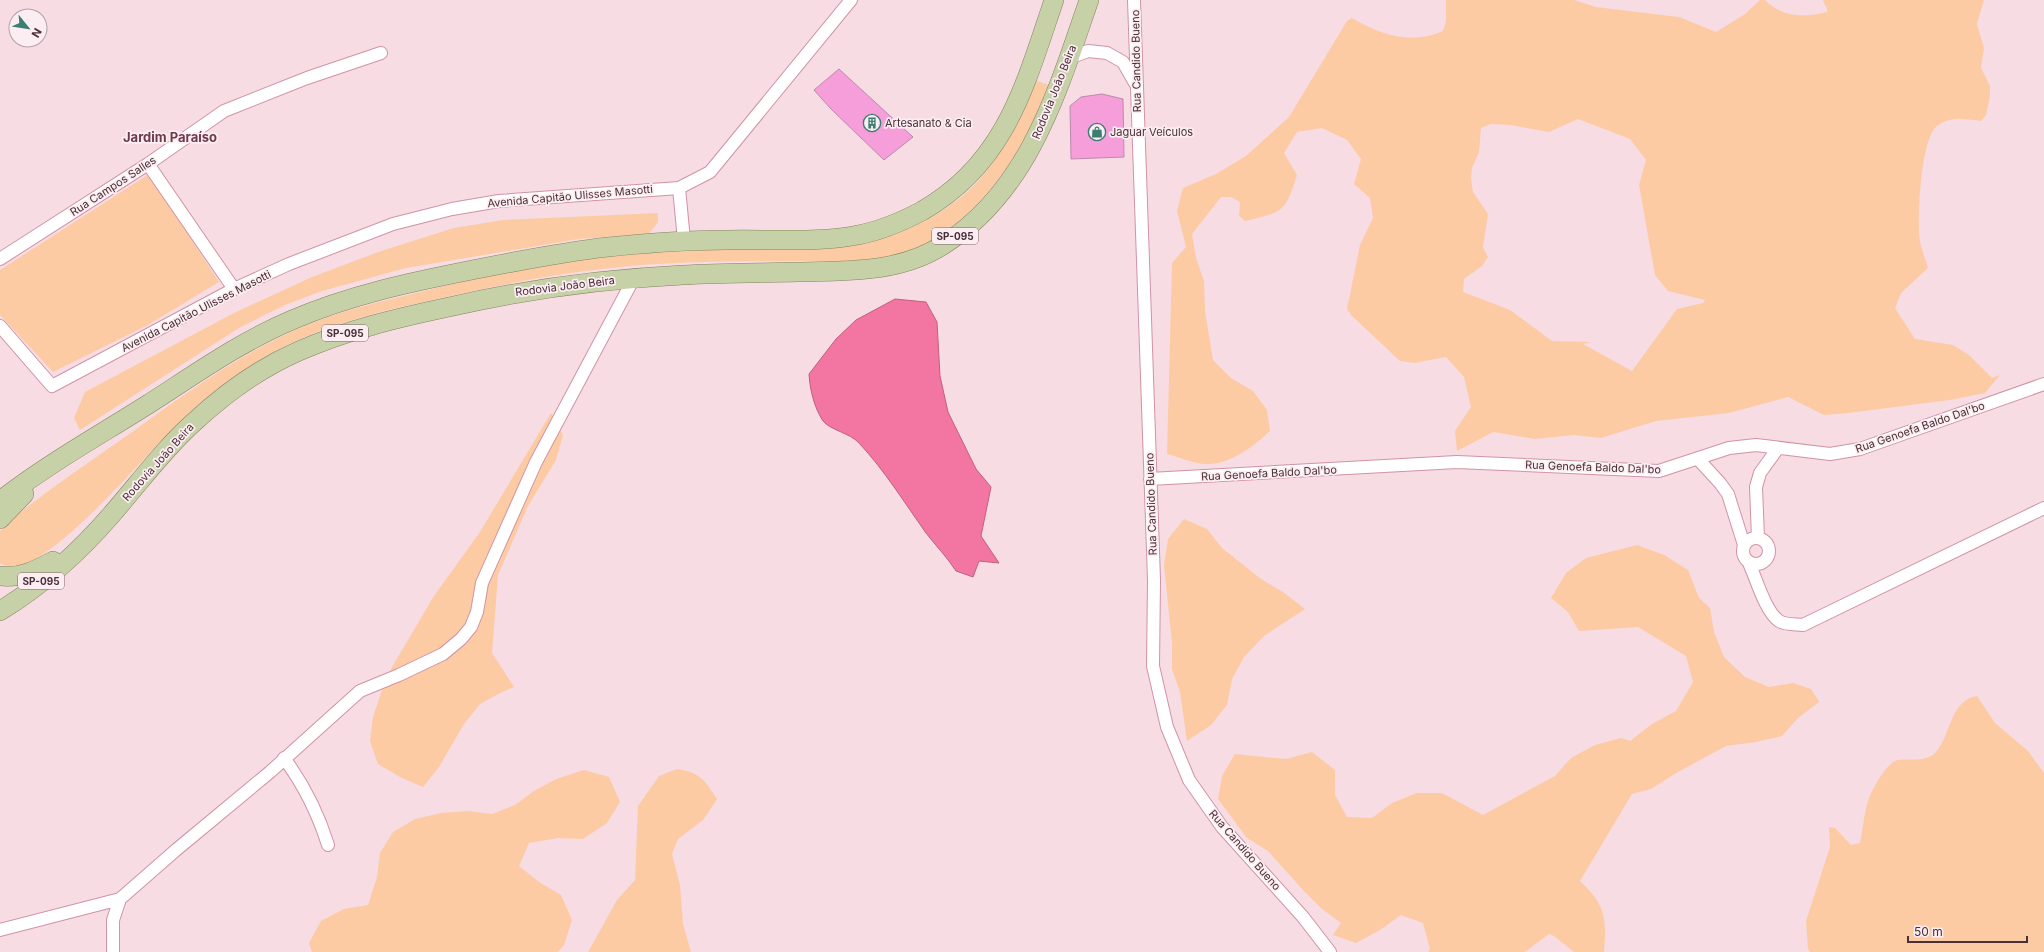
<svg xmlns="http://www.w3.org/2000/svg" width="2044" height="952" font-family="Inter,sans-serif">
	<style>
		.green { fill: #fccba4; fill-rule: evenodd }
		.water { fill: #f375a1; stroke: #c06081 }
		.building { fill: #f69eda; stroke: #bd89ac }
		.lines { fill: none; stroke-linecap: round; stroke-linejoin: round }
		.minor-casing { stroke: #d193a6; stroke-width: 14 }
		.primary-casing { stroke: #83845b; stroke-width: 20 }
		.minor { stroke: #fff; stroke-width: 12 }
		.primary { stroke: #c7d1a8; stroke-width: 19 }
		.labels { text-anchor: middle; stroke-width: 3.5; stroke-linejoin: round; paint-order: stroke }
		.shield { fill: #fbedf1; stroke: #7e686f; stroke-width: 1 }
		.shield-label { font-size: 10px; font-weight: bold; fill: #492f37 }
		.street-label { font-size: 11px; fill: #492f37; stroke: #fbedf1 }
		.poi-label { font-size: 11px; fill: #492f37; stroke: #fbedf1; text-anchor: start }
		.quarter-label { font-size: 13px; font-weight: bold; fill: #6e394b; stroke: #fbedf1 }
	</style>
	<rect width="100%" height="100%" fill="#f7dce3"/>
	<path class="green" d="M1446,0H1574L1596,7L1679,17L1716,32L1745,14L1760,0H1765C1784,19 1804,17 1828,12L1823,0H1984L1977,24L1984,48L1981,68L1990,86V96L1986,115L1981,121C1966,119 1949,116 1937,126C1921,138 1918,212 1919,232C1919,244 1925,257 1928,268L1901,293L1895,308L1915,339L1953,345L1969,355L1992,378L2000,375L1985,393L1950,400L1848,413L1824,415L1788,397L1729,413L1656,421L1601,438L1574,435L1535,439L1493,432L1457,451L1455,431L1471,407L1464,377L1446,357L1414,363L1400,361L1351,315L1347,309L1360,245L1373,218L1370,198L1354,184L1361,159L1347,140L1322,128L1297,132L1284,153L1297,175C1285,213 1283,212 1245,221L1239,216L1240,202L1231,197H1221L1192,234L1196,258L1204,281L1205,311L1213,360L1231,378L1253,391L1267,410L1270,431C1254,446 1230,465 1206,464C1194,464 1179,457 1167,454L1172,263L1186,247L1177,211L1183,188L1216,174L1246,156L1289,117L1347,21L1352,18C1380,35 1412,45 1443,31L1446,21ZM1578,119L1630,139L1646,160L1639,185L1655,275L1668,291L1705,300L1703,303L1677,309L1632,371L1583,344L1591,342L1552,341L1510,310L1463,292L1464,279L1482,266L1488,257L1483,247L1488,214L1473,192L1471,178L1472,168L1479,152L1481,128L1491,124L1510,125L1549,132Z
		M1034,80L1049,85C1026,150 974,229 905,253C890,258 875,259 860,261C777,262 693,259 611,268C552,274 494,286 437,299C376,312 315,327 261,359C234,376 208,395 185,417C149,450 58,562 14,567C9,568 4,565 0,563V531L14,517C51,488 89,462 128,435C194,387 261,338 340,313C372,303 404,296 436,288C495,274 554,261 615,255C665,250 716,249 767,249C798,248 830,250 860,244C905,235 957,209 985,173C1007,144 1021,113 1034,80Z
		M149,174L219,282L146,326L53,372L0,315V270Z
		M658,213V222L649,234L579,239L406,268L322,291L285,305L239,328L80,430L74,418L85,392L234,313L312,277L381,251L454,228L503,220Z
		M551,413L563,435L556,460L528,506L498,575L492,653L514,687L502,692L480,704L464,724L439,767L423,787L400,777L378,764L370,741L373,717L381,693L392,667L434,596L480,532Z
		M1184,519L1207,529L1222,548L1261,579L1283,592L1305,609L1264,636L1244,657L1232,679L1227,705L1211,725L1187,741L1180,692L1172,669V643L1164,565L1168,539Z
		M1637,545L1664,555L1688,570L1699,598L1710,608L1714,632L1724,657L1745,677L1769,687L1793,683L1811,689L1819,702L1798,718L1782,736L1756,742L1726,746L1678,772L1651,789L1632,794L1580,881C1605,904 1607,918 1604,952H1574L1554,936L1549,934L1525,952H1428L1430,949L1423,923L1401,915L1380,930L1356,943L1333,935L1341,923L1322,909L1303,890L1268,851L1247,838L1218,799L1222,776L1235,754L1286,759L1312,752L1335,770V795L1347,817L1372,818L1392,803L1417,793H1442L1483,815L1555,776L1571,758L1595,745L1621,738L1630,741L1652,724L1676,711L1693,682L1686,656L1638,627L1579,631L1568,612L1551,598L1566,573L1586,558Z
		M1977,696L1995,723L2028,751L2044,773V952H1810L1808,949L1806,921L1830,847L1829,827L1835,828L1851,845L1860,843C1863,829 1864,812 1869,798C1873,788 1887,762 1898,760C1910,758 1926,763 1936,752C1951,735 1950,700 1977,696Z
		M677,769C701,773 704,779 717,799L703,820L678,839L672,854L680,885L683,924L691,952H588L617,900L635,880L638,806L659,776Z
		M584,770L609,777L620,802L607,823L583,839L558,838L529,843L519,866L539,882L561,895L572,920L564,945L558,952H312L309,943L321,921L344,909L368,905L377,877L380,853L393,832L415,819L441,813L468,811L492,814L515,805L534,791L556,779Z"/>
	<path class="water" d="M895,299L926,302L937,322L940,376L948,412L976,469L991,487L981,536L999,563L979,561L973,577L956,571C947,557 936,546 926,533C904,502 885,471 859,443C850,433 830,430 823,421C814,407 810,390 809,374L836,339L856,320Z"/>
	<path class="building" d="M839,69L913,137L884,160L831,109L814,90Z
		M1102,94L1123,99L1124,157L1071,159L1070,106L1081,97Z"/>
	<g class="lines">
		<defs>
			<path id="minor" d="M1134,0L1154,580L1153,666L1167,727L1189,780L1222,827L1303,917L1330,952
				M1069,58L1088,51L1107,53L1123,62L1135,83
				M148,164L234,289
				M679,188L684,240
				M0,259L148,164L224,111L307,78L381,53
				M0,326L52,386L234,289L289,264L393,224L452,209L499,201L679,188L710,172L851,0
				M1698,459L1720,483L1728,494L1744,545
				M1150,479L1457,462L1659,471L1729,448L1756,445L1830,454L1860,449L2044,384
				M1758,538L1756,487L1760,473L1778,448
				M1743 551a13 13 0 1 1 26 0a13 13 0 1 1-26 0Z
				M1749,563C1756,578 1765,611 1779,621C1786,625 1795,624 1803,625L2044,508
				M284,758C304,785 318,813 328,845
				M0,930L120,899L176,850L270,772L360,691L399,675L443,654L461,639L471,627L477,612L482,583L536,462L634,278
				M113,952V920L120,899"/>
			<path id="primary" d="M0,501C46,465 98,436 147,405C194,375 240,342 292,320C350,295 411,282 472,270C518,261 562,252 608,247C647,243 687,240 727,240C768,239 818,243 858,235C879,231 903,221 922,211C1006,163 1025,85 1054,0
				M0,519L24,494
				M0,576C20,579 36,570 53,561
				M0,611C41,586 81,550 112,514C139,483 163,450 193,423C224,394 260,368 299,351C347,330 397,318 449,307C527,289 603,279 683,275C722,273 760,273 798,272C847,271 900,273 943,245C1029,191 1058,90 1089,0"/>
		</defs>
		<use href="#minor" class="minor-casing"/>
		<use href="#primary" class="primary-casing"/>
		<use href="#minor" class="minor"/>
		<use href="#primary" class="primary"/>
	</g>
	<defs>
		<symbol id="building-ring" viewBox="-11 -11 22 22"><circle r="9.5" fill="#fbedf1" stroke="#3b7e72" stroke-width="1.5"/><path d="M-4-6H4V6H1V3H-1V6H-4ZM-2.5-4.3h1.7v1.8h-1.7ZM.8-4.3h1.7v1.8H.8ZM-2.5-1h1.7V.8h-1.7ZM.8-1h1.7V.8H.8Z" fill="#3b7e72"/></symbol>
		<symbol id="shop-ring" viewBox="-11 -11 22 22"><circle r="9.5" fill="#fbedf1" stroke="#3b7e72" stroke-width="1.5"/><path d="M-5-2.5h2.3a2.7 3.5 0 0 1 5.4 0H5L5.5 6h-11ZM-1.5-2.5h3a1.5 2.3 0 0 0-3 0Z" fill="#3b7e72"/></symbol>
	</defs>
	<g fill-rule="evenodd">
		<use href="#building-ring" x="862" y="113" width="20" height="20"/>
		<use href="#shop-ring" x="1087" y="122" width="20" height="20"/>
	</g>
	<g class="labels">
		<g class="shield">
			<rect x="932" y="228" width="46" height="16" rx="3"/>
			<rect x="322" y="325" width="46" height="16" rx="3"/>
			<rect x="18" y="573" width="46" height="16" rx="3"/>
		</g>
		<g class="shield-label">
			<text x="955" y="240">SP-095</text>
			<text x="345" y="337">SP-095</text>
			<text x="41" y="585">SP-095</text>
		</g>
		<g class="street-label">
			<text transform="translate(1136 61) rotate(-91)" y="4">Rua Candido Bueno</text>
			<text transform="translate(1054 92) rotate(-68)" y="4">Rodovia João Beira</text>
			<text transform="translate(113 186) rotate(-33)" y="4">Rua Campos Salles</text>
			<text transform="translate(570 196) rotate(-5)" y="4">Avenida Capitão Ulisses Masotti</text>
			<text transform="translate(565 286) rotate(-7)" y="4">Rodovia João Beira</text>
			<text transform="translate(196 311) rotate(-27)" y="4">Avenida Capitão Ulisses Masotti</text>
			<text transform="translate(1920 427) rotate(-19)" y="4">Rua Genoefa Baldo Dal'bo</text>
			<text transform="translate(158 462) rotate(-48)" y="4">Rodovia João Beira</text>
			<text transform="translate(1593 467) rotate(2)" y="4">Rua Genoefa Baldo Dal'bo</text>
			<text transform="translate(1269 473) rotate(-3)" y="4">Rua Genoefa Baldo Dal'bo</text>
			<text transform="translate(1151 504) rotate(-92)" y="4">Rua Candido Bueno</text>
			<text transform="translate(1245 850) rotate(49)" y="4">Rua Candido Bueno</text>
		</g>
		<g class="poi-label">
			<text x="885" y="127">Artesanato &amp; Cia</text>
			<text x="1110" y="136">Jaguar Veículos</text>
		</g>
		<g class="quarter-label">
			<text x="170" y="142">Jardim Paraíso</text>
		</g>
	</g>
	<g transform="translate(28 28) rotate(120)"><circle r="19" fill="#fbedf1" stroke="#b4a1a7"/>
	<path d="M0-3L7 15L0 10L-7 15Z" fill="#3b7e72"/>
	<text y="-6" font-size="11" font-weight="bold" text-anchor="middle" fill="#492f37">N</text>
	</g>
	<path d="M1908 936v6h119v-6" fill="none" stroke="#492f37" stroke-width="2"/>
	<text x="1914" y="936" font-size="12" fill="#492f37" stroke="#fbedf1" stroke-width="3" paint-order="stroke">50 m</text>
</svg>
